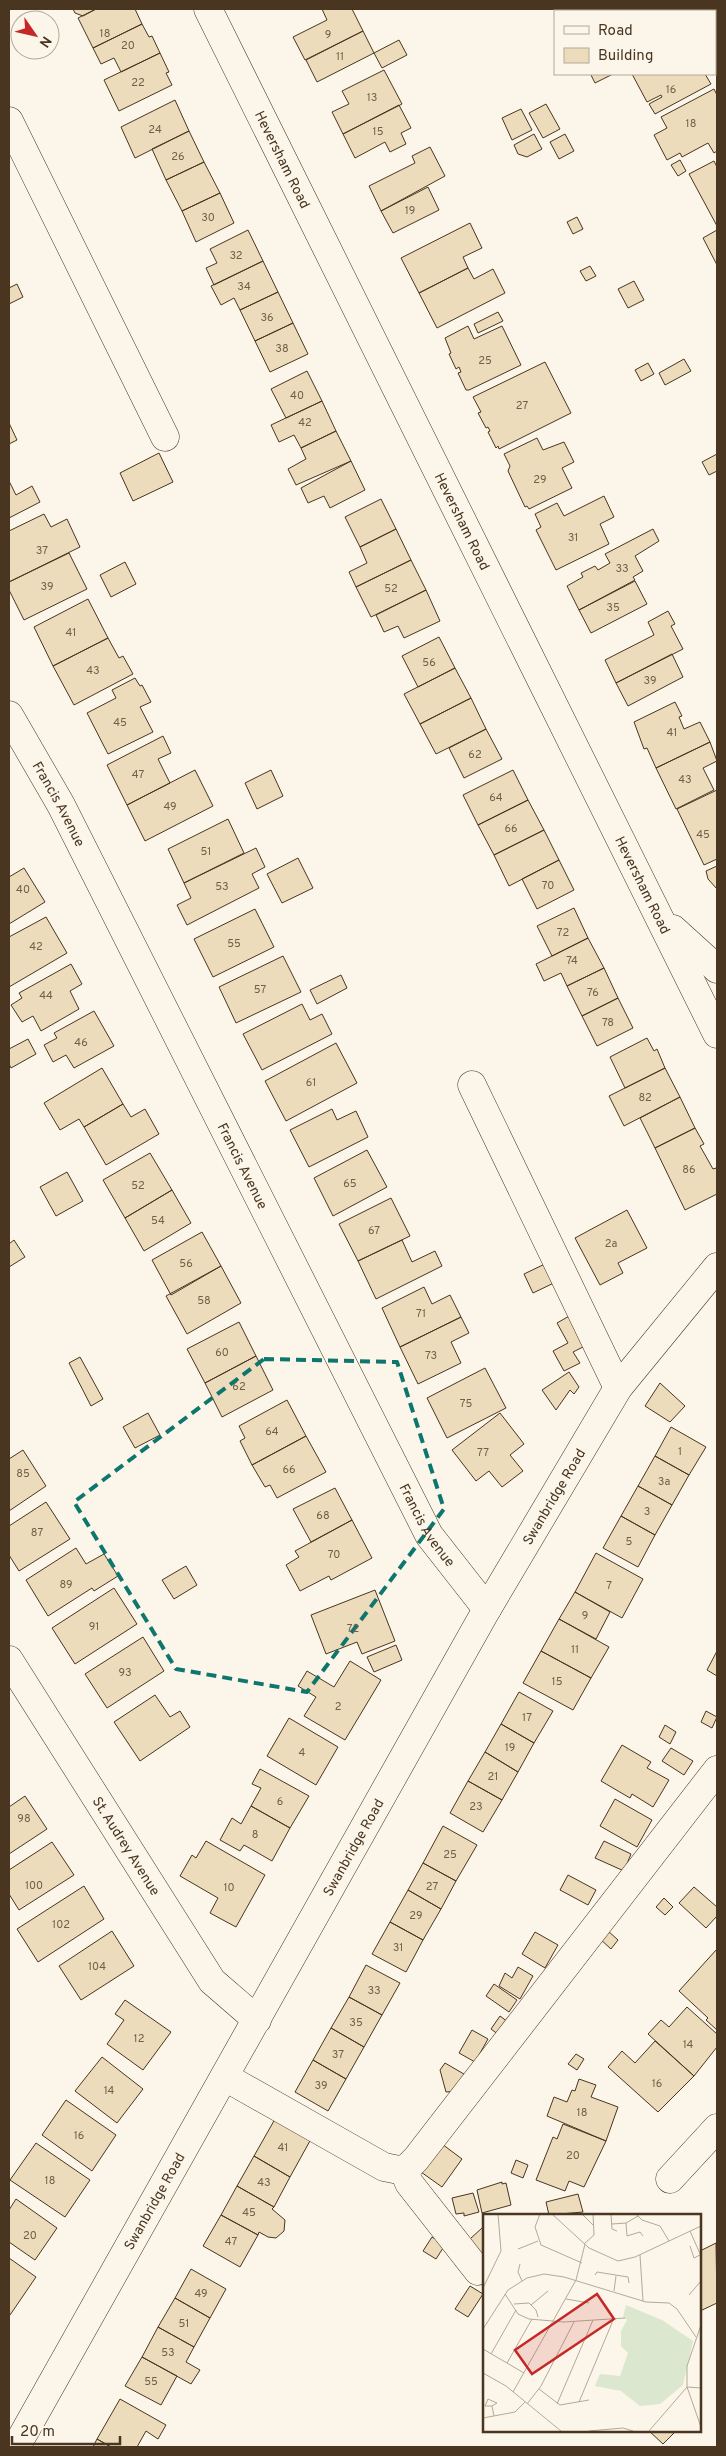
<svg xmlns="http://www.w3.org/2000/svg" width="726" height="2456" font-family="Overpass,sans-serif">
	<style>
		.building { fill: #ecdcbc; stroke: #4a3520 }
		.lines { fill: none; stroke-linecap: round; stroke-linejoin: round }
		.minor-casing { stroke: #4a3520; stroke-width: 29 }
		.minor { stroke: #fbf6e9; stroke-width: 28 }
		.marked { fill: none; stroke: #0f766e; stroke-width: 4; stroke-dasharray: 10 6; stroke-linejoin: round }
		.labels { text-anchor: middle; stroke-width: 4; stroke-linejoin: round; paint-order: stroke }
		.number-label { font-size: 11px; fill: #725f47 }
		.street-label { font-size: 14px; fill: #4a3520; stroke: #fbf6e9 }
		.inset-road { fill: none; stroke: #b4a999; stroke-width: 1 }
		.view { fill: #c62828; fill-opacity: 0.15; stroke: #c62828; stroke-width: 2.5 }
		.inset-edge { fill: none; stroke: #4a3520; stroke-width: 2.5 }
	</style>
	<rect width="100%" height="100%" fill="#fbf6e9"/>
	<path class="building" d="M73,9H96L83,16L75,13Z
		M96,9H135L142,24L93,48L78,18Z
		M322,9H352L363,31L305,60L293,37L327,20Z
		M615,9H676L677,11H617Z
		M142,24L149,37L152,36L160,53L121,72L114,58L101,64L93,48Z
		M363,31L374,53L317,82L306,60Z
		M399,40L407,55L382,68L374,53Z
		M160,53L169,72L166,73L172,85L119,111L104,80Z
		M384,70L402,104L343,134L332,112L349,104L342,91Z
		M593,74H613L595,83L591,75Z
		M632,74H705L711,84L655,114L649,104L662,97L661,95L647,102Z
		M714,89L717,95V151L714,153L708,143L682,157L680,153L667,160L654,135L667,128L661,117Z
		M175,100L189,131L135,158L121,127Z
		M546,104L560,129L543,138L529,113Z
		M399,105L411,128L401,133L406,144L390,152L385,142L355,158L343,134Z
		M521,109L532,130L512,140L502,118Z
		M189,131L204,162L166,180L152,149Z
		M534,134L542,149L527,157L518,154L514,145Z
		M565,134L574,151L559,159L550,142Z
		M430,147L445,176L381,211L369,186L415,163L412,156Z
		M680,160L686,171L678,176L671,165Z
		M714,161L717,167V226L689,174Z
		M204,162L220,193L182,211L166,180Z
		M428,187L439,210L393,233L381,211Z
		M220,193L234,223L196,242L182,211Z
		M577,217L583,229L573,234L567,222Z
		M470,223L482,248L463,257L468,268L419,293L401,258Z
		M248,230L263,261L214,285L206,268L217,263L210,249Z
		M717,230V265L703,238Z
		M263,261L278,292L240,310L234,298L221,305L211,286Z
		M590,266L596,276L586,281L580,271Z
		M468,268L474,279L493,269L505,293L437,328L419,293Z
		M634,281L644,300L628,308L618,289Z
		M17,284L23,297L9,304V288Z
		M278,292L293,323L255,341L240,310Z
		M498,312L503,321L478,333L474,324Z
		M293,323L308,354L270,372L255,341Z
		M468,326L474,339L502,326L521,365L469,390H466L458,373L461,372L459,367L456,369L449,354L451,353L445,338Z
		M684,359L691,371L665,385L659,373Z
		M545,362L571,413L499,449L498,446L496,448L488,432L490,431L488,427L486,428L478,413L481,412L473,397Z
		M648,363L654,374L641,381L635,370Z
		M307,371L322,401L286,418L271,389Z
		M322,401L336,431L301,448L294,435L279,442L271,425Z
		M9,423L17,440L9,444Z
		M336,431L351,461L296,485L288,469L306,459L301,448Z
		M537,438L543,450L564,442L574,462L562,468L572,488L529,509L527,506L525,507L508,471L510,466L504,454Z
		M159,453L173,482L133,501L120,473Z
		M717,454V471L709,475L702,462Z
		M351,461L365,490L330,508L324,496L308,503L301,488Z
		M9,481L16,495L32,486L40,502L9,518Z
		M604,496L614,517L600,524L609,544L556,570L536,530L541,527L535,514L557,503L564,516Z
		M381,499L396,529L360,547L345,517Z
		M44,514L51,527L67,519L80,547L9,582V531Z
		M396,529L411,560L356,587L349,572L367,563L360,547Z
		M653,529L659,541L635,556L643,571L633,577L635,580L579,610L567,586L583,577L581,573L595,566L598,570L610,563L605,554Z
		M69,553L87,589L24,620L9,590V582Z
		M411,560L426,590L371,617L356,587Z
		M125,562L136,584L111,597L100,575Z
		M635,581L647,604L591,633L579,610Z
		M426,590L440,621L404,638L398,626L384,632L376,615Z
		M88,599L108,638L53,666L34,627Z
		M668,611L675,624L671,626L683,649L616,683L605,660L654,635L648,622Z
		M439,637L455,668L418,687L402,656Z
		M108,638L119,658L123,656L133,674L74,705L53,666Z
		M672,654L683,677L628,706L616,683Z
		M455,668L471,698L420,724L404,694Z
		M135,678L140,686L142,685L151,702L140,707L153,732L108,754L87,713L116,698L112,690Z
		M471,698L486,729L436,754L420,724Z
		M675,702L682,716L679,717L684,729L700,722L710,742L656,768L647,748L644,749L634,722Z
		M486,729L502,759L464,778L449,748Z
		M163,736L171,753L158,759L170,783L127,805L107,765Z
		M710,742L717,761L703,768L714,790L676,809L656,768Z
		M195,770L213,806L145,841L127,805Z
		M271,770L283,796L257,809L245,783Z
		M513,770L528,800L478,825L463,795Z
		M717,790V859L704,865L677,809Z
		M528,800L544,830L494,855L478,825Z
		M228,819L244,853L184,883L168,849Z
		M544,830L559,860L509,886L494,855Z
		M256,848L265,867L252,874L259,888L187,925L177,905L191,898L184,883Z
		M298,858L313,888L282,903L267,874Z
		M559,860L574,890L537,909L522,879Z
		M717,866V889L708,879L706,871Z
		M24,868L45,902L9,924V877Z
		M574,908L588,938L552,956L537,926Z
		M255,909L274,947L213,977L194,939Z
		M46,917L67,953L9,987V937Z
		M588,938L604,968L567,986L561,973L544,981L536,964Z
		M283,956L301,992L236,1023L219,987Z
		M71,964L82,984L70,991L79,1009L41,1031L33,1016L22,1022L11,1005L22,998L19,993Z
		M604,968L618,998L582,1016L567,986Z
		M341,975L347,988L317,1004L310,990Z
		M618,998L633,1028L597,1046L582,1016Z
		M302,1004L310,1020L322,1014L332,1034L262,1070L243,1034Z
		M94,1011L114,1046L74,1068L66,1055L53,1062L44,1045L57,1038L54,1033Z
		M647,1038L654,1051L657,1049L665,1068L625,1088L610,1057Z
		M28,1039L36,1054L11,1068L9,1064V1049Z
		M336,1043L357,1083L286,1121L265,1081Z
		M102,1068L123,1104L84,1127L79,1119L60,1130L44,1103Z
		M665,1068L680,1097L624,1126L609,1096Z
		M680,1097L695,1128L655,1148L640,1118Z
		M123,1104L131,1117L145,1109L159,1134L106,1165L84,1127Z
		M332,1109L337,1120L356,1111L368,1137L309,1167L290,1130Z
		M695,1128L704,1144L700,1146L713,1169L716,1168L717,1171V1194L685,1210L655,1148Z
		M367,1150L387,1187L333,1216L314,1178Z
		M150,1153L172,1190L125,1218L103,1180Z
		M67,1172L83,1201L56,1216L40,1187Z
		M172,1190L191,1223L144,1251L125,1218Z
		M391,1198L410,1236L358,1261L339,1224Z
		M627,1210L647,1248L618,1263L623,1273L600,1285L575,1238Z
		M202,1232L221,1266L171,1295L152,1260Z
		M14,1240L25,1257L9,1267V1244Z
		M402,1240L412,1262L435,1251L442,1266L376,1299L358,1261Z
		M549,1262L558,1281L533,1293L524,1274Z
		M221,1266L241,1303L187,1334L166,1296Z
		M424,1287L432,1304L450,1295L461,1317L400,1347L382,1308Z
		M571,1315L587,1345L573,1352L580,1363L564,1371L553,1351L568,1343L557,1323Z
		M461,1317L469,1333L451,1342L461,1363L418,1384L400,1347Z
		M239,1322L256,1356L205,1383L187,1349Z
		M256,1356L273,1390L222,1417L205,1383Z
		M80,1357L103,1399L91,1406L69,1363Z
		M485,1368L506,1408L447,1438L427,1398Z
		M569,1372L579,1387L574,1394L570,1390L556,1410L542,1390Z
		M660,1383L685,1406L670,1422L645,1406Z
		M287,1400L306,1436L252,1465L240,1441L245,1438L239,1426Z
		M148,1413L160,1435L135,1448L123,1427Z
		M500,1413L524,1444L510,1455L523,1471L502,1487L489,1471L476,1481L452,1450Z
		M671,1427L706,1447L689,1475L655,1456Z
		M306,1436L326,1472L277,1498L270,1485L265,1487L252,1465Z
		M23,1450L46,1486L9,1511V1459Z
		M655,1456L689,1475L672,1505L638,1486Z
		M638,1486L672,1505L655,1535L621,1516Z
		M335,1488L352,1520L311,1542L293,1509Z
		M46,1502L70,1539L19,1571L9,1555V1526Z
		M621,1516L655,1535L638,1567L603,1548Z
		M352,1520L372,1558L331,1580L329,1576L300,1591L286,1565L299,1557L295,1551Z
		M76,1548L86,1564L104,1554L118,1576L94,1591L92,1588L48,1616L26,1580Z
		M596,1553L643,1579L622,1618L575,1592Z
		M186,1566L197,1585L174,1599L162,1580Z
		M114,1588L137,1624L75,1664L52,1628Z
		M375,1590L395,1641L362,1654L357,1642L326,1654L311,1615Z
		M575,1592L610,1612L596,1639L559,1619Z
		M559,1619L609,1647L591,1678L541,1651Z
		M143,1637L164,1671L107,1708L85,1674Z
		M396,1645L402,1660L374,1672L367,1657Z
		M541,1651L591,1678L573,1710L523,1683Z
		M717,1651V1676L707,1670Z
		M350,1661L381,1680L345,1740L304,1716L316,1697L298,1686L307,1671L334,1687Z
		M519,1692L553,1711L534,1743L501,1724Z
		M155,1695L170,1717L180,1711L190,1727L140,1761L114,1722Z
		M706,1711L717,1717L712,1728L701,1722Z
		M289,1718L338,1747L316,1785L267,1756Z
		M501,1724L534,1743L518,1772L485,1752Z
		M665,1725L676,1732L670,1744L659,1737Z
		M622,1745L651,1762L647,1768L669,1780L653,1807L632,1794L630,1798L601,1781Z
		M671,1748L693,1761L684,1775L662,1761Z
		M485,1752L518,1772L502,1800L468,1781Z
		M260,1769L309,1796L290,1828L251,1806L261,1788L252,1784Z
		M468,1781L502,1800L483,1832L450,1813Z
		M25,1796L47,1829L9,1854V1807Z
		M615,1799L652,1820L637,1847L600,1826Z
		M251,1806L290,1828L272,1861L244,1845L240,1851L220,1840L232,1818L241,1824Z
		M443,1826L477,1845L456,1881L423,1863Z
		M206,1841L265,1875L236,1927L210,1913L218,1898L180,1876L192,1855L196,1858Z
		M604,1841L631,1854L624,1871L595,1858Z
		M52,1842L74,1875L19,1910L9,1894V1870Z
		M423,1863L456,1881L441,1909L408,1890Z
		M568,1875L596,1890L588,1905L560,1890Z
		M84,1886L104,1919L38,1962L17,1929Z
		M694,1887L717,1907V1916L706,1928L679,1903Z
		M408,1890L441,1909L423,1940L390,1922Z
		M664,1898L673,1907L665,1915L656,1907Z
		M390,1922L423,1940L406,1972L372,1954Z
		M607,1930L618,1940L611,1949L599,1938Z
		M112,1931L134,1966L81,2000L59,1966Z
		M535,1932L558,1945L545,1968L522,1954Z
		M717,1949V2030L706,2020L708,2018L679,1991Z
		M366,1965L400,1983L382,2015L349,1997Z
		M518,1967L533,1976L520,1999L499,1986L505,1973L512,1978Z
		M494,1984L517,2000L509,2012L486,1996Z
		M349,1997L382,2015L364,2047L331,2028Z
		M125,2000L171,2032L143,2070L107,2044L124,2020L115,2014Z
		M687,2007L717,2034V2047L694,2076L648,2034L661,2020L669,2027Z
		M500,2016L508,2022L499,2035L491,2029Z
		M331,2028L364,2047L346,2079L313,2060Z
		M472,2030L488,2039L475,2062L459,2053Z
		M655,2041L694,2076L658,2112L608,2067L622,2051L635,2063Z
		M576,2054L584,2059L577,2070L568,2064Z
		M102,2057L143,2089L117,2123L75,2091Z
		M313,2060L346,2079L328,2111L295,2092Z
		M445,2063L469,2077L459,2091L446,2092L440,2070Z
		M579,2079L596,2085L591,2097L618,2107L606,2141L547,2116L554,2097L567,2102L572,2090L575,2091Z
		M66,2100L116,2135L92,2171L42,2135Z
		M275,2119L311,2139L290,2177L254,2156Z
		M563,2124L606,2141L584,2187L569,2181L565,2191L536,2180L553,2137L557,2139Z
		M36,2143L90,2180L65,2217L10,2180Z
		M442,2144L462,2159L442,2187L421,2172Z
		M254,2156L290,2177L274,2207L237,2186Z
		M516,2160L528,2165L523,2178L511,2173Z
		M502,2182V2184L506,2183L511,2205L482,2213L477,2190Z
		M237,2186L274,2207L272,2209L285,2220L284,2231L276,2238L268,2237L259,2232L258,2235L221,2215Z
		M473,2193L479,2212L464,2216V2213L456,2214L452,2198Z
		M578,2194L583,2212L549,2215L546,2202Z
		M16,2199L57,2228L35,2260L9,2242V2210Z
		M221,2215L258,2235L240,2267L203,2246Z
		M482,2228L485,2231L483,2255L470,2239Z
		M432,2237L445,2245L436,2259L423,2251Z
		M716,2243L717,2303L700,2311V2251Z
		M9,2258L36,2277L10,2315L9,2314Z
		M191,2269L226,2289L210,2318L175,2298Z
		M470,2286L483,2294L468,2317L455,2309Z
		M175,2298L210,2318L194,2347L158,2327Z
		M158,2327L194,2347L186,2362L200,2370L191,2384L142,2357Z
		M142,2357L177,2376L161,2405L125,2386Z
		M120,2399L166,2425L158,2439L146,2431L137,2447H111L97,2439Z
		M648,2430H677L663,2444Z
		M97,2439L111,2447H93Z"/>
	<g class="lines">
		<defs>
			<g id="minor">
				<path id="s1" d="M208,9L717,1034"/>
				<path d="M9,121L165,437"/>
				<path id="s2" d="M9,715L61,805L429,1535L487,1609"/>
				<path d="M673,929L717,969"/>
				<path d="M472,1085L618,1388"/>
				<path id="s3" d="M9,1660L212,1981L257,2020"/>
				<path d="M225,2077L384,2167L404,2171L416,2159L717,1770"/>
				<path d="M404,2171L409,2183L478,2271"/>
				<path d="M670,2179L717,2128"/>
				<path id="s4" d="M16,2447L487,1609L618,1388L717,1267"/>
			</g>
		</defs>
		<use href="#minor" class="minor-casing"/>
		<use href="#minor" class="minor"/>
	</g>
	<path class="marked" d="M264,1359L397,1362L444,1509L307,1692L176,1669L74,1502Z"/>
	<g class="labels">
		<g class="number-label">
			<text x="105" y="37">18</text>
			<text x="328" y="38">9</text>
			<text x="128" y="49">20</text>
			<text x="340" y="60">11</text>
			<text x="138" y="86">22</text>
			<text x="671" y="93">16</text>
			<text x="372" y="101">13</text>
			<text x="691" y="127">18</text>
			<text x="155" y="133">24</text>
			<text x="378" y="135">15</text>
			<text x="178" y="160">26</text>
			<text x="410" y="214">19</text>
			<text x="208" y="221">30</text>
			<text x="236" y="259">32</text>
			<text x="244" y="290">34</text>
			<text x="267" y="321">36</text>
			<text x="282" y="352">38</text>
			<text x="485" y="364">25</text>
			<text x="297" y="399">40</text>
			<text x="522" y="409">27</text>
			<text x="305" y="426">42</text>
			<text x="540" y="483">29</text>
			<text x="573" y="541">31</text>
			<text x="42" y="554">37</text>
			<text x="622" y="572">33</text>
			<text x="47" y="590">39</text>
			<text x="391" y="592">52</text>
			<text x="613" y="611">35</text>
			<text x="71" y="636">41</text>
			<text x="429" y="666">56</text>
			<text x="93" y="674">43</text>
			<text x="650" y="684">39</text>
			<text x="120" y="726">45</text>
			<text x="672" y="736">41</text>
			<text x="475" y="758">62</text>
			<text x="138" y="778">47</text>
			<text x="685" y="783">43</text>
			<text x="496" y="801">64</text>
			<text x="170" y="810">49</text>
			<text x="511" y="832">66</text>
			<text x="703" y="838">45</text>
			<text x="206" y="855">51</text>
			<text x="548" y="889">70</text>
			<text x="222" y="890">53</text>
			<text x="23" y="893">40</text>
			<text x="563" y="936">72</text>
			<text x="234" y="947">55</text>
			<text x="36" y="950">42</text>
			<text x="572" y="964">74</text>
			<text x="260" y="993">57</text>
			<text x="593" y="996">76</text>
			<text x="46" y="999">44</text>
			<text x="608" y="1026">78</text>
			<text x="81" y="1046">46</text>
			<text x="311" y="1086">61</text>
			<text x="645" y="1101">82</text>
			<text x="689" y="1173">86</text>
			<text x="350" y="1187">65</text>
			<text x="138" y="1189">52</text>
			<text x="158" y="1224">54</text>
			<text x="374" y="1234">67</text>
			<text x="611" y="1247">2a</text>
			<text x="186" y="1267">56</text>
			<text x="204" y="1304">58</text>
			<text x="421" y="1317">71</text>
			<text x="222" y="1356">60</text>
			<text x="431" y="1359">73</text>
			<text x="239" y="1390">62</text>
			<text x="466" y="1407">75</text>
			<text x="272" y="1435">64</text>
			<text x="680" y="1455">1</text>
			<text x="483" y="1456">77</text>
			<text x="289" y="1473">66</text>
			<text x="23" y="1477">85</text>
			<text x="664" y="1485">3a</text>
			<text x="647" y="1515">3</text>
			<text x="323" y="1519">68</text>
			<text x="37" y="1536">87</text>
			<text x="629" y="1545">5</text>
			<text x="334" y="1558">70</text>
			<text x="66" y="1588">89</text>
			<text x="609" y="1589">7</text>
			<text x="585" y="1619">9</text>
			<text x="94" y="1630">91</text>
			<text x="353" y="1632">72</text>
			<text x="575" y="1653">11</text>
			<text x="125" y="1676">93</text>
			<text x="557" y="1685">15</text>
			<text x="338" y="1710">2</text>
			<text x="527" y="1721">17</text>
			<text x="510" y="1751">19</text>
			<text x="302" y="1756">4</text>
			<text x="493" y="1780">21</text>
			<text x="280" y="1805">6</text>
			<text x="476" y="1810">23</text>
			<text x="24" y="1822">98</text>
			<text x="255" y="1838">8</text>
			<text x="450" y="1858">25</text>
			<text x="34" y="1889">100</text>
			<text x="432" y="1890">27</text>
			<text x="229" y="1891">10</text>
			<text x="416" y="1919">29</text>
			<text x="61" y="1928">102</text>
			<text x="398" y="1951">31</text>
			<text x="97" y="1970">104</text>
			<text x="374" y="1994">33</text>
			<text x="356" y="2026">35</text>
			<text x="139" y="2042">12</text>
			<text x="688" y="2048">14</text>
			<text x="338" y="2058">37</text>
			<text x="657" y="2087">16</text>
			<text x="321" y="2089">39</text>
			<text x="109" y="2094">14</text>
			<text x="582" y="2116">18</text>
			<text x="79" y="2139">16</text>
			<text x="283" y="2151">41</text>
			<text x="573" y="2159">20</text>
			<text x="50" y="2184">18</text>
			<text x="264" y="2186">43</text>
			<text x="249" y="2216">45</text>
			<text x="30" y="2239">20</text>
			<text x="231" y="2245">47</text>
			<text x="201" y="2297">49</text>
			<text x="184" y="2327">51</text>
			<text x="168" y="2356">53</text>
			<text x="151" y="2385">55</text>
		</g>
		<g class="street-label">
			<text dy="5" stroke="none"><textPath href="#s1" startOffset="168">Heversham Road</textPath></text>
			<text dy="5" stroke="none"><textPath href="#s1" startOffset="572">Heversham Road</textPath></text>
			<text dy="5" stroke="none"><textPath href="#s2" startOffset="102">Francis Avenue</textPath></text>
			<text dy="5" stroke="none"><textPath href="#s1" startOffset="978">Heversham Road</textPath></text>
			<text dy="5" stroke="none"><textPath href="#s2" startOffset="508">Francis Avenue</textPath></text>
			<text dy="5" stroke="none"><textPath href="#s4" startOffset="1092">Swanbridge Road</textPath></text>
			<text dy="5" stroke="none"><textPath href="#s2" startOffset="912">Francis Avenue</textPath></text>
			<text dy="5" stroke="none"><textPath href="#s3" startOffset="220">St. Audrey Avenue</textPath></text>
			<text dy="5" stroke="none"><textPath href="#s4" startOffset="688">Swanbridge Road</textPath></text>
			<text dy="5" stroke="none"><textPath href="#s4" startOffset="282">Swanbridge Road</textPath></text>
		</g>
	</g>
	<g transform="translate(483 2214)">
		<rect width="218" height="218" fill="#fbf6e9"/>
		<path d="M143,91L179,106L210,127L200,171L177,190L157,192L138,177L112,172L117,160L137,162L145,139L138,132V117L144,106L140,103Z" fill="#dce7d0"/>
		<path class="inset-road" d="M57,0L52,13L58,31L99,49M69,0L106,34L135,47L152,43L218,12M99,0L110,11M128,0L129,15L134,17M153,0L159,6L177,12L186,27M143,9L144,22L157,18L160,22M129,10L143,9L155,2M207,17L218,42M101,30L111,21L110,0M207,32L211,44L217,41M35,35L55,27M157,41L160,87M37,50L35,58L39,67M112,61L114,58L145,63L146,69M0,74L18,37L15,0M131,77L133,62M22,80L35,100L46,105L81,108L142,104M206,81L218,67M83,85L106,89M31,90L46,89L53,96L55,103M48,91L65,77M0,115L25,76L44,64L61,60L81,63L163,88L186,89L194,95L213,123M0,135L41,159M8,140L33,96M24,149L49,105M0,159L23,172L78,217M218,174L204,173L218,213M56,175L77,191L106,186M30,178L93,66L102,30M96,188L131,104M44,190L58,172L91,108M74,190L110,106M9,192L14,189L5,185L2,192H9L11,202M0,204L32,198L42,188M106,217L140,214L150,217M166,217L204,173V152L218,111"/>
		<path class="view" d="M114,80L131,105L49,160L32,136Z"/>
		<rect width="218" height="218" class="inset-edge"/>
	</g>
	<rect width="726" height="2456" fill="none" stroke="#4a3520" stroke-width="20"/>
	<rect x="554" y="10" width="162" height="65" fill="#fbf6e9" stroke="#b4a999"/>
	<rect x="564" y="26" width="25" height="8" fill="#fbf6e9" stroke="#b4a999"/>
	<text x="598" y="35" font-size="15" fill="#4a3520">Road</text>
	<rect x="564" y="48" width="25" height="15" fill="#ecdcbc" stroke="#b4a999"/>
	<text x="598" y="60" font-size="15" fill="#4a3520">Building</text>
	<g transform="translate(35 35) rotate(124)"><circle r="24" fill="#fbf6e9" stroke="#b4a999"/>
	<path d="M0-4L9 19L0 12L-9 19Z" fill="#c62828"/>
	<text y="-8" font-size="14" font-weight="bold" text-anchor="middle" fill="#4a3520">N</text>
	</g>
	<path d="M12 2436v8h108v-8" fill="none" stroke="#4a3520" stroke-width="2.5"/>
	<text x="20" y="2436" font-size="15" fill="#4a3520" stroke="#fbf6e9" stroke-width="4" paint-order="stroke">20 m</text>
</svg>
